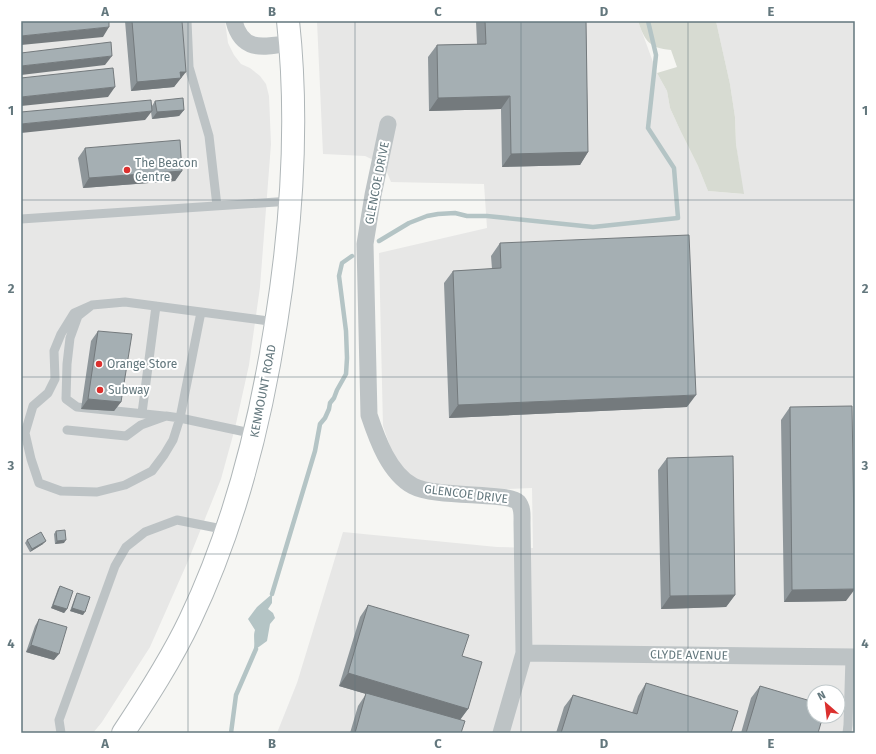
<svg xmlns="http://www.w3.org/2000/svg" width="876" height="754" font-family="'Fira Sans',sans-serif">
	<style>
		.built { fill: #e7e7e6; fill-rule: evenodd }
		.green { fill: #d7dbd2 }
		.water { fill: #b4c4c5 }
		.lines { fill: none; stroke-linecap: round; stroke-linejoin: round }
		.stream { stroke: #b4c4c5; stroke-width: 4.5 }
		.primary-casing { stroke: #afb6b8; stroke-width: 24 }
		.service { stroke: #bdc3c5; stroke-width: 9 }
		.minor { stroke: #bdc3c5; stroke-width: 17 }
		.primary { stroke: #fff; stroke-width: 22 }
		.wall { fill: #8e969a }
		.shaded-wall { fill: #747a7d }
		.building { fill: #a5afb3; stroke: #747a7d }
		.grid { fill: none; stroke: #63777d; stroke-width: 1; stroke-opacity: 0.55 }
		.poi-dot { fill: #db302e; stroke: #fff; stroke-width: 1.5 }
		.labels { text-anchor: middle; stroke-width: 4; stroke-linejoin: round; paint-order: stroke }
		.poi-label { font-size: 12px; fill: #63777d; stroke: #fff; text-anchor: start }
		.street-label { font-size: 12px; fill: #63777d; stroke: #fff }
		.neatline { fill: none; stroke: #63777d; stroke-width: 1.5 }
		.grid-label { font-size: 13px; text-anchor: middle; font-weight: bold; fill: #63777d }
	</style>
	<rect width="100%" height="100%" fill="#f6f6f3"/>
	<path class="built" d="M21,21H225L228,43L234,55L241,64L250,68L260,76L266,84L269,96L271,144L260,287L249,365L235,428L221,479L188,561L150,647L102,722L93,733H21Z
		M317,21H638L657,73L667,91L670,108L681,132L698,166L708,191L743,194L736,144L735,117L730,84L716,21H855V733H277L297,683L343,532L497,547L533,548L532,488L506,489L415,484L399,467L391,449L383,426L379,253L487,228L484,184L391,182L384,165L365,156L323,154ZM814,692H838V716H814Z"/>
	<path class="green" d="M638,21H716L730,84L735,117L736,144L744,194L708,191L698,166L681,132L670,108L667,91L657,73L677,67L671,50C649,48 645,41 638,21Z"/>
	<path class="water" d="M272,594V603L268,609L273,613L275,618L270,624L267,641L256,649L254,648C255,641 253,636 255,630L248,619L257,607Z"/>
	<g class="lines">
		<path class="stream" d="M379,241L409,223L427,216L438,214L455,213L467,216H487L593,227L678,218L674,168L648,128L656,55L648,21
			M272,594L315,451L320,424L325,418L329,409L330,403L334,398L337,390L346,374L347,358L346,331L339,276L342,263L352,256
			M231,733L236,695L256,649"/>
		<defs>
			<path id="primary" d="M123,733C147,697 171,660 190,620C235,526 260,426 276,323C292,223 299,122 288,21"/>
		</defs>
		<use href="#primary" class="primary-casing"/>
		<path class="service" d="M187,21L189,67L209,136L217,206
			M21,219L291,201
			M142,413L156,306
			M164,416L77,407L66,399L67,364L70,338L78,316L92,305L125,302L201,312
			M67,430L126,436L141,425L166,416L180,418L173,440L164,455L152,471L125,485L97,492L61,491L39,483L31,459L25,433L33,406L48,393L55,379L54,351L61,334L74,313L92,305
			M255,434L180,418L201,312L276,322
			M61,733L59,720L115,566L126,547L145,532L177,520L227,530
			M847,733L848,725L850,657"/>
		<path class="minor" d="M234,21C242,53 264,47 290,43
			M388,124L373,195L365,244L369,415C377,439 389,473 413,486C435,498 508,492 518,502C523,508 522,516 522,523L524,653L501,733
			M524,653L855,657"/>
		<use href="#primary" class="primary"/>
	</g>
	<path class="wall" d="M125,21H182L179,81H178L174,87L131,91Z
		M476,21H586L588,152L580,165L502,167L501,109L429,111L428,57L437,45L477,44Z
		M155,101L184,110L179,116L152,119L151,112L145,120L152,106Z
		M85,148L182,171L175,181L83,188L78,158Z
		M500,243L687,407L449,418L444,283L453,271L492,269L491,256Z
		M98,331L121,402L114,411L81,409L91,341Z
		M790,407L846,601L784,602L781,420Z
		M667,458L735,595L726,607L661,609L658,470Z
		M56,531L64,543L55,544L54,534Z
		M27,540L43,544L30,552L25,543Z
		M60,586L67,609L64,613L51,608L58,589Z
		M77,593L83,615L70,611L75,597Z
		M368,605L462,656L468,709L460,720L461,733H350L358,706L366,694L339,686L360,617Z
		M39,619L54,660L26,652L35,626Z
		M646,683L731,733H556L564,707L573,695L632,713L638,696Z
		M760,686L818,733H741L751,698Z"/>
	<path class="shaded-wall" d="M109,27L103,37L21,45V36Z
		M112,56L105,65L21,75V66Z
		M180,72H186L174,87L131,91L137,82Z
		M115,87L108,97L21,106V97Z
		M510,96L501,109L429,111L438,98Z
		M184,110L179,116L152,119L157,112Z
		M152,111L145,120L21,133V124Z
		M588,152L580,165L502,167L511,154Z
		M182,171L175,181L83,188L89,178Z
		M696,395L687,407L449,418L458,405Z
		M88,399L121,402L114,411L81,409Z
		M66,540L64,543L55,544L57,541Z
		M46,541L43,544L30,552L32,549Z
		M855,589L846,601L784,602L792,590Z
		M735,595L726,607L661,609L670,596Z
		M53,605L67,609L64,613L51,608Z
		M72,608L85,612L83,615L70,611Z
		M31,645L59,654L54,660L26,652Z
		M348,673L468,709L459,721L339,686Z"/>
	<path class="building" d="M21,21H109V27L21,36Z
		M132,21H182L186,72H180L181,78L137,82Z
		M485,21H586L588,152L511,154L510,96L438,98L437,45L486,44Z
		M111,42L112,56L21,66V53Z
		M113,68L115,87L21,97V78Z
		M183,98L184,110L157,112L155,101Z
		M151,100L152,111L21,124V112Z
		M180,140L182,171L89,178L85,148Z
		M689,235L696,395L458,405L453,271L501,268L500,243Z
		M98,331L132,334L121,402L88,399Z
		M852,406L855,589L792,590L790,407Z
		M733,456L735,595L670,596L667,458Z
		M65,530L66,540L57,541L56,531Z
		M41,532L46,541L32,549L27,540Z
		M60,586L73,591L67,609L53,605Z
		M77,593L90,597L85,612L72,608Z
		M368,605L469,635L462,656L482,662L468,709L348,673Z
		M39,619L67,627L59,654L31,645Z
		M646,683L738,711L731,733H561L573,695L637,714Z
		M760,686L814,702V716H823L818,733H746Z
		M366,693L465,721L461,733H355Z"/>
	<path class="grid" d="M188,21V733M355,21V733M521,21V733M688,21V733M21,200H855M21,377H855M21,554H855"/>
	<g class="poi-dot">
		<circle cx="127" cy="170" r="4"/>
		<circle cx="99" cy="364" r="4"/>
		<circle cx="100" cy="390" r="4"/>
	</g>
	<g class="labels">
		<g class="poi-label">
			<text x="135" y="167">The Beacon<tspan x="135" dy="14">Centre</tspan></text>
			<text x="107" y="368">Orange Store</text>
			<text x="108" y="394">Subway</text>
		</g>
		<g class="street-label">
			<text transform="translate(377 183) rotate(-79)" y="4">GLENCOE DRIVE</text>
			<text transform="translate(263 391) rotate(-79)" y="4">KENMOUNT ROAD</text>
			<text transform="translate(466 494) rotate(7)" y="4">GLENCOE DRIVE</text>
			<text transform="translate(689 655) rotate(1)" y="4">CLYDE AVENUE</text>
		</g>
	</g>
	<rect width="876" height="754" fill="none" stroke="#ffffff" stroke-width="44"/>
	<g transform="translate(826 704) rotate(332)"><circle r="19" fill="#ffffff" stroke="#c1c9cb"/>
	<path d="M0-3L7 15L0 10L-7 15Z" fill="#db302e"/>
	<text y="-6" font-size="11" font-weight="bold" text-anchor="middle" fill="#63777d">N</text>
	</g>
	<rect x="22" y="22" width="832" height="710" class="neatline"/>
	<g class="grid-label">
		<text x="105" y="16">A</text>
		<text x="272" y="16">B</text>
		<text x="438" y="16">C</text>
		<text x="604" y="16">D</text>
		<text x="771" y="16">E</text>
		<text x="11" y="115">1</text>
		<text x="865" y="115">1</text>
		<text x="11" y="293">2</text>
		<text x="865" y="293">2</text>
		<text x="11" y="470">3</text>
		<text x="865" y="470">3</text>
		<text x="11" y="648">4</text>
		<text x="865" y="648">4</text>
		<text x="105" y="748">A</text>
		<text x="272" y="748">B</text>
		<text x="438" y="748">C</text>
		<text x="604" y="748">D</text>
		<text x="771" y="748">E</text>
	</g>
</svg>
